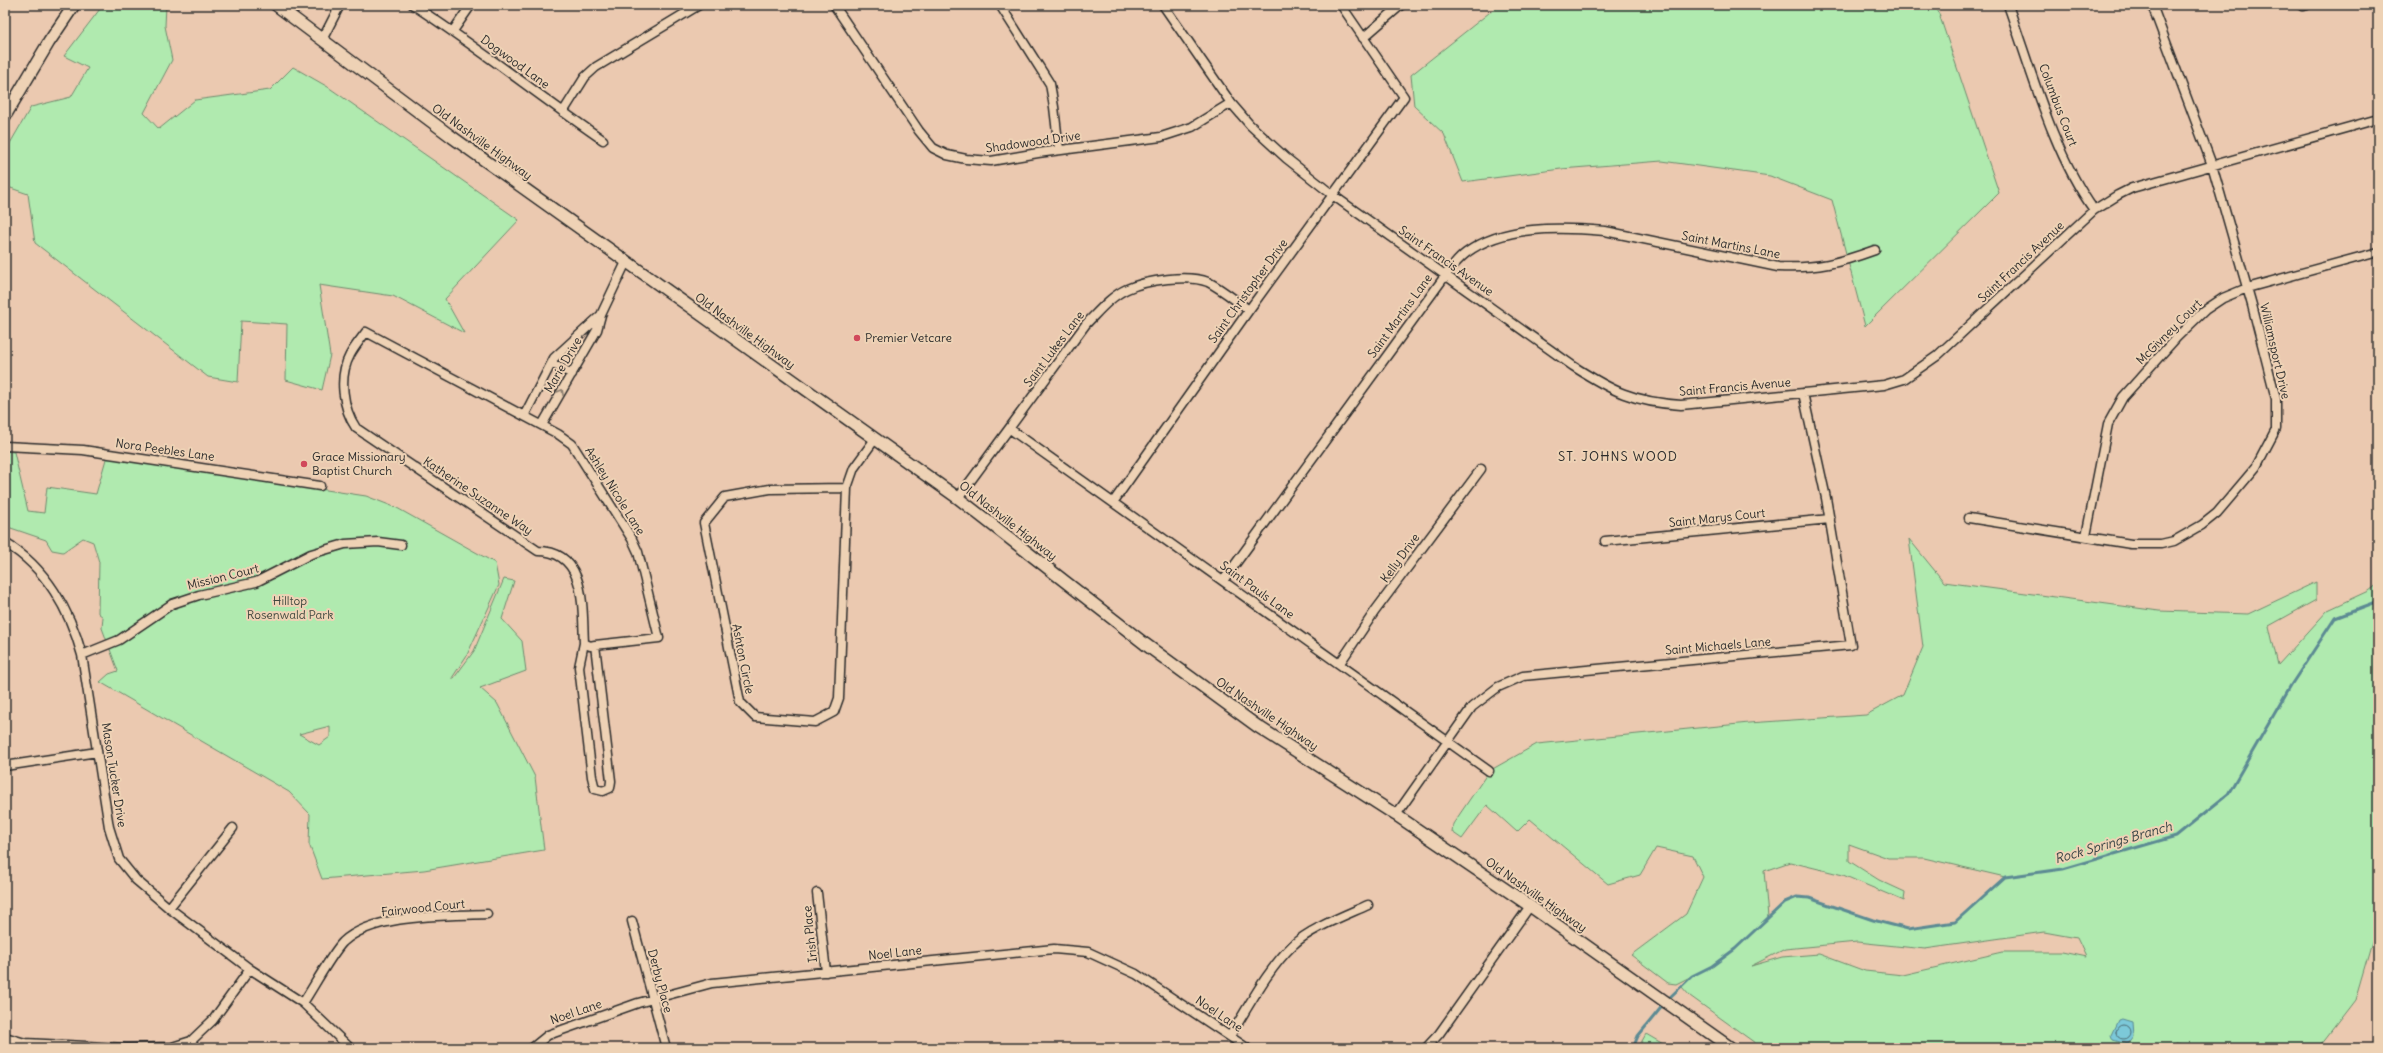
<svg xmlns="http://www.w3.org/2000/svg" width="2383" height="1053" font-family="Delius,sans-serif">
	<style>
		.green { fill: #b0eaaf; stroke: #6e8a6d; fill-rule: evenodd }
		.water { fill: #7bc9d9; stroke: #5b8a93 }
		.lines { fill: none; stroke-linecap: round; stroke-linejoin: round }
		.shore { stroke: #4b6a71; stroke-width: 1 }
		.stream { stroke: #5b8a93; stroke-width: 3 }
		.street-casing { stroke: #2b2b2b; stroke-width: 11 }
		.secondary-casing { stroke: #2b2b2b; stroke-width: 14 }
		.street { stroke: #eed2b5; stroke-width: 8 }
		.secondary { stroke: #eed2b5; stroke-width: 11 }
		.oneway { stroke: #8c7e70 }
		.poi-dot { fill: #d1495b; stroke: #eed2b5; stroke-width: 1.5 }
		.labels { text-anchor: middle; stroke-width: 4; stroke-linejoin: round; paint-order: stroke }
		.street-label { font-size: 12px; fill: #2b2b2b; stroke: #eed2b5 }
		.poi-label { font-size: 12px; fill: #2b2b2b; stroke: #eed2b5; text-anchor: start }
		.park-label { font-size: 12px; fill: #3f483f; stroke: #eed2b5 }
		.neighbourhood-label { font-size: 13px; letter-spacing: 1px; fill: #2b2b2b; stroke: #eed2b5 }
		.water-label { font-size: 13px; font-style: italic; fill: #374345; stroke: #eed2b5 }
	</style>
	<rect width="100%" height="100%" fill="#ebc9b0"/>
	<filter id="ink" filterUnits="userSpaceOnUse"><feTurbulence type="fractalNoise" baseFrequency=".025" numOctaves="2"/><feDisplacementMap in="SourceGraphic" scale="8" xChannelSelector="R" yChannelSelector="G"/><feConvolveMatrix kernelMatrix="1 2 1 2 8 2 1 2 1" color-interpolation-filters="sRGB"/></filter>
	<g filter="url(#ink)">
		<path class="green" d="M103,5H166L165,26L172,60L144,113L159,129L195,100L270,90L293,67L328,87L519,220L445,299L464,333L393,296L319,285L330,355L322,390L286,380L287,324L241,321L238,382L208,377L35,243L28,194L5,186V152L31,107L71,97L88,68L64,56Z
			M1499,5H1936L1999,193L1865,326L1832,200L1770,176L1662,161L1561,169L1463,182L1444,134L1414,106L1411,75Z
			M5,451L14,452L28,511L44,513L47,487L96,494L106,459L115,458L366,496L397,508L495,563L499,585L467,655L452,678H454L474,651L504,579L514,581L502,619L522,641L526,671L480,688L497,703L535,777L544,850L424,870L322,879L309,844L310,814L289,792L100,682L109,674L118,671L102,628L103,617L98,613L99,562L93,542L83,538L63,552L52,550L46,540L5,526ZM330,726V737L319,745L299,734Z
			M1909,539L1944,582L2159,611L2248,614L2316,582V600L2269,626L2278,665L2328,610L2369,591L2378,584V921L2355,1000L2318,1048H2195L2175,1043L2170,1048H1762L1690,996L1681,986L1690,977L1676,984L1668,983L1631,955L1686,914L1703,877L1693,856L1656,848L1640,875L1608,884L1530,819L1517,832L1487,805L1462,839L1452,832L1453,824L1489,771L1537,744L1749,723L1866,715L1903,695L1923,647ZM1849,844L1888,858H1924L2005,877L1955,922L1908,929L1873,920L1809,898L1797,897L1785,902L1768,917L1764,871L1790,862L1843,875L1904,901L1905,892L1879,880L1849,861ZM2044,932L2077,938L2086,957L2062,952H2003L1903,975L1865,971L1819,954L1782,957L1751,966L1785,949L1857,942L1925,949Z
			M1646,1034L1670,1048H1638Z"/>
		<path class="water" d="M2122,1019L2132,1022L2133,1036L2127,1044L2113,1040L2111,1035L2118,1020Z"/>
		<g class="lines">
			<path class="shore" d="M2116 1032a7 7 0 1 1 14 0a7 7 0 1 1-14 0Z"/>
			<path class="stream" d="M1667,1000L1692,976L1712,966L1735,949L1785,902L1797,897L1809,898L1873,920L1908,929L1955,922L2005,877L2063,869L2176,836L2228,794L2291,685L2335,618L2378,602
				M1633,1048L1638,1036L1664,1004"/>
			<defs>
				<path id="street" d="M413,5C478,47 539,96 603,140
					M834,5L919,131L933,148L947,155L966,159L991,161L1038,153L1161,137L1192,127L1231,103
					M1000,5L1050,84L1054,107L1059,150
					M1163,5L1231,103L1250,125L1286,158L1334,196L1573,366C1612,391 1633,402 1681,405L1884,385L1904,379L1937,356L2094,210L2118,195L2132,188L2378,119
					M2008,5C2031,70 2054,155 2094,210
					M2302,6L2307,5
					M453,31L471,5
					M1363,38L1401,5
					M322,40L340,5
					M563,112L585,77L596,67L699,5
					M552,363L572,374
					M524,416L554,358L601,315
					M542,425L597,330L601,315L626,262
					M1010,429L1489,771
					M5,446L83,450L320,486
					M847,488L770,489L725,497L704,523L740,702L755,717L815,722L834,712L839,698L847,488L854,468L875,439
					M958,498L1086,324C1098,312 1111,296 1127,289C1147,280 1188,274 1208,282C1222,289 1236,301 1249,310
					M1114,501L1249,310L1404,97L1341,5
					M1969,518L2131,544H2161L2174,541L2202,525L2217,513L2256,467L2276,429V399L2252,305L2212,165L2152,5
					M2086,536L2108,424L2123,397L2177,337L2205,310L2223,298L2247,288L2378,252
					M1605,541L1830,519
					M5,543C46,567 70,611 82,655L109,827L119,859L136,880L169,908L250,969L303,1003L350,1048
					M1223,581L1445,276C1451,268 1458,259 1466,253C1503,225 1560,227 1605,231L1778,267C1817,269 1839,263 1875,250
					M584,643L579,667L592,777L595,789L603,791L610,788L611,781L595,645L659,638L638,552L632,539L572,444L558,434L366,332C361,339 354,347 350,355C338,377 343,409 356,428L538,551C587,551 582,608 584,643L590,646L595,645
					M82,655L119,640L172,604L199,595L256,582L311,554L345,544L378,542L401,545
					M1340,663L1375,611L1481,469
					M5,766L97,752
					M1396,815L1472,707L1498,687L1523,676L1851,645L1826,498L1803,393
					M817,893L826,972
					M169,908L233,828
					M632,921L666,1048
					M303,1003C313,988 332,953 343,942C374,913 447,916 487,914
					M1230,1036C1249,1006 1267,970 1293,945C1309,929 1346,915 1368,905
					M5,1037L25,1043L127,1048L172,1047L191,1041L213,1020L250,969
					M532,1048L548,1035L638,1003L712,983L1054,949L1088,952L1136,974L1247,1048
					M1426,1048L1439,1034L1530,906"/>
				<path id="secondary" d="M276,5L452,137L958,498L1145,644L1257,726L1396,815L1530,906L1731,1048
					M5,116L49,42L74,5"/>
			</defs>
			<use href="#street" class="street-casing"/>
			<use href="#secondary" class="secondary-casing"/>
			<use href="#street" class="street"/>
			<use href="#secondary" class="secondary"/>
		</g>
		<defs><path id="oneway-chevron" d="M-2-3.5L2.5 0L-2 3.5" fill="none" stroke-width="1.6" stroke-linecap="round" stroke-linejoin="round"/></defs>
		<use class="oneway" href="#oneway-chevron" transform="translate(561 392) rotate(-60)"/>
	</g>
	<g class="poi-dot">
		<circle cx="857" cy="338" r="4"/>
		<circle cx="304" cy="464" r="4"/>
	</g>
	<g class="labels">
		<g class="street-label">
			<text transform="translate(515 62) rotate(36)" y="4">Dogwood Lane</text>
			<text transform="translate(2058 105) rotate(69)" y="4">Columbus Court</text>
			<text transform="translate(482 142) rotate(36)" y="4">Old Nashville Highway</text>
			<text transform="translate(1033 142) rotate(-8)" y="4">Shadowood Drive</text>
			<text transform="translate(1731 245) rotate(11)" y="4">Saint Martins Lane</text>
			<text transform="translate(1446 261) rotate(35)" y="4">Saint Francis Avenue</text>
			<text transform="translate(2021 262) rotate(-43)" y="4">Saint Francis Avenue</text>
			<text transform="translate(1248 291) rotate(-54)" y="4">Saint Christopher Drive</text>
			<text transform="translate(1400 316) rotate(-54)" y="4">Saint Martins Lane</text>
			<text transform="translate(745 331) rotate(36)" y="4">Old Nashville Highway</text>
			<text transform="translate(2169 332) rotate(-45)" y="4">McGivney Court</text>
			<text transform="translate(1054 349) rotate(-53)" y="4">Saint Lukes Lane</text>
			<text transform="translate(2275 351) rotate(77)" y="4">Williamsport Drive</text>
			<text transform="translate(563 365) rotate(-60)" y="4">Marie Drive</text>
			<text transform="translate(1735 387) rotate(-5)" y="4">Saint Francis Avenue</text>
			<text transform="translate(165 450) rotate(8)" y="4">Nora Peebles Lane</text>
			<text transform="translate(615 491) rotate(58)" y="4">Ashley Nicole Lane</text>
			<text transform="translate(478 496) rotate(34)" y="4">Katherine Suzanne Way</text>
			<text transform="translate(1717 518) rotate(-6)" y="4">Saint Marys Court</text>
			<text transform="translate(1008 521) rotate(38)" y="4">Old Nashville Highway</text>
			<text transform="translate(1400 558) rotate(-54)" y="4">Kelly Drive</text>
			<text transform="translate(223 577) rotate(-14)" y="4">Mission Court</text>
			<text transform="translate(1257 590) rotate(36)" y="4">Saint Pauls Lane</text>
			<text transform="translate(1718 646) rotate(-5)" y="4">Saint Michaels Lane</text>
			<text transform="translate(743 659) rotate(79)" y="4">Ashton Circle</text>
			<text transform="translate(1267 714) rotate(34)" y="4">Old Nashville Highway</text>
			<text transform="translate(114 775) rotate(81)" y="4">Mason Tucker Drive</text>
			<text transform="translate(1536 895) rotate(35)" y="4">Old Nashville Highway</text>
			<text transform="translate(423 908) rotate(-6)" y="4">Fairwood Court</text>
			<text transform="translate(810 934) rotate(-96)" y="4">Irish Place</text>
			<text transform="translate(895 953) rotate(-6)" y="4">Noel Lane</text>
			<text transform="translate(660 981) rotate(75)" y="4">Derby Place</text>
			<text transform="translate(576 1012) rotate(-19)" y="4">Noel Lane</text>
			<text transform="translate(1219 1014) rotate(34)" y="4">Noel Lane</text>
		</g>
		<g class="poi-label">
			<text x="865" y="342">Premier Vetcare</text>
			<text x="312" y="461">Grace Missionary<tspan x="312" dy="14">Baptist Church</tspan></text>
		</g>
		<g class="park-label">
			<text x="290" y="605">Hilltop<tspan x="290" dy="14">Rosenwald Park</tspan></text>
		</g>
		<g class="neighbourhood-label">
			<text x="1618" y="461">ST. JOHNS WOOD</text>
		</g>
		<g class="water-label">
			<text transform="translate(2113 842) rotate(-16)" y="5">Rock Springs Branch</text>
		</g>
	</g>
	<rect width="2383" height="1053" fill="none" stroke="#eed2b5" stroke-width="20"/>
	<rect x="10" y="10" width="2363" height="1033" fill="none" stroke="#2b2b2b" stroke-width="1.5" filter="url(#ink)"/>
</svg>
